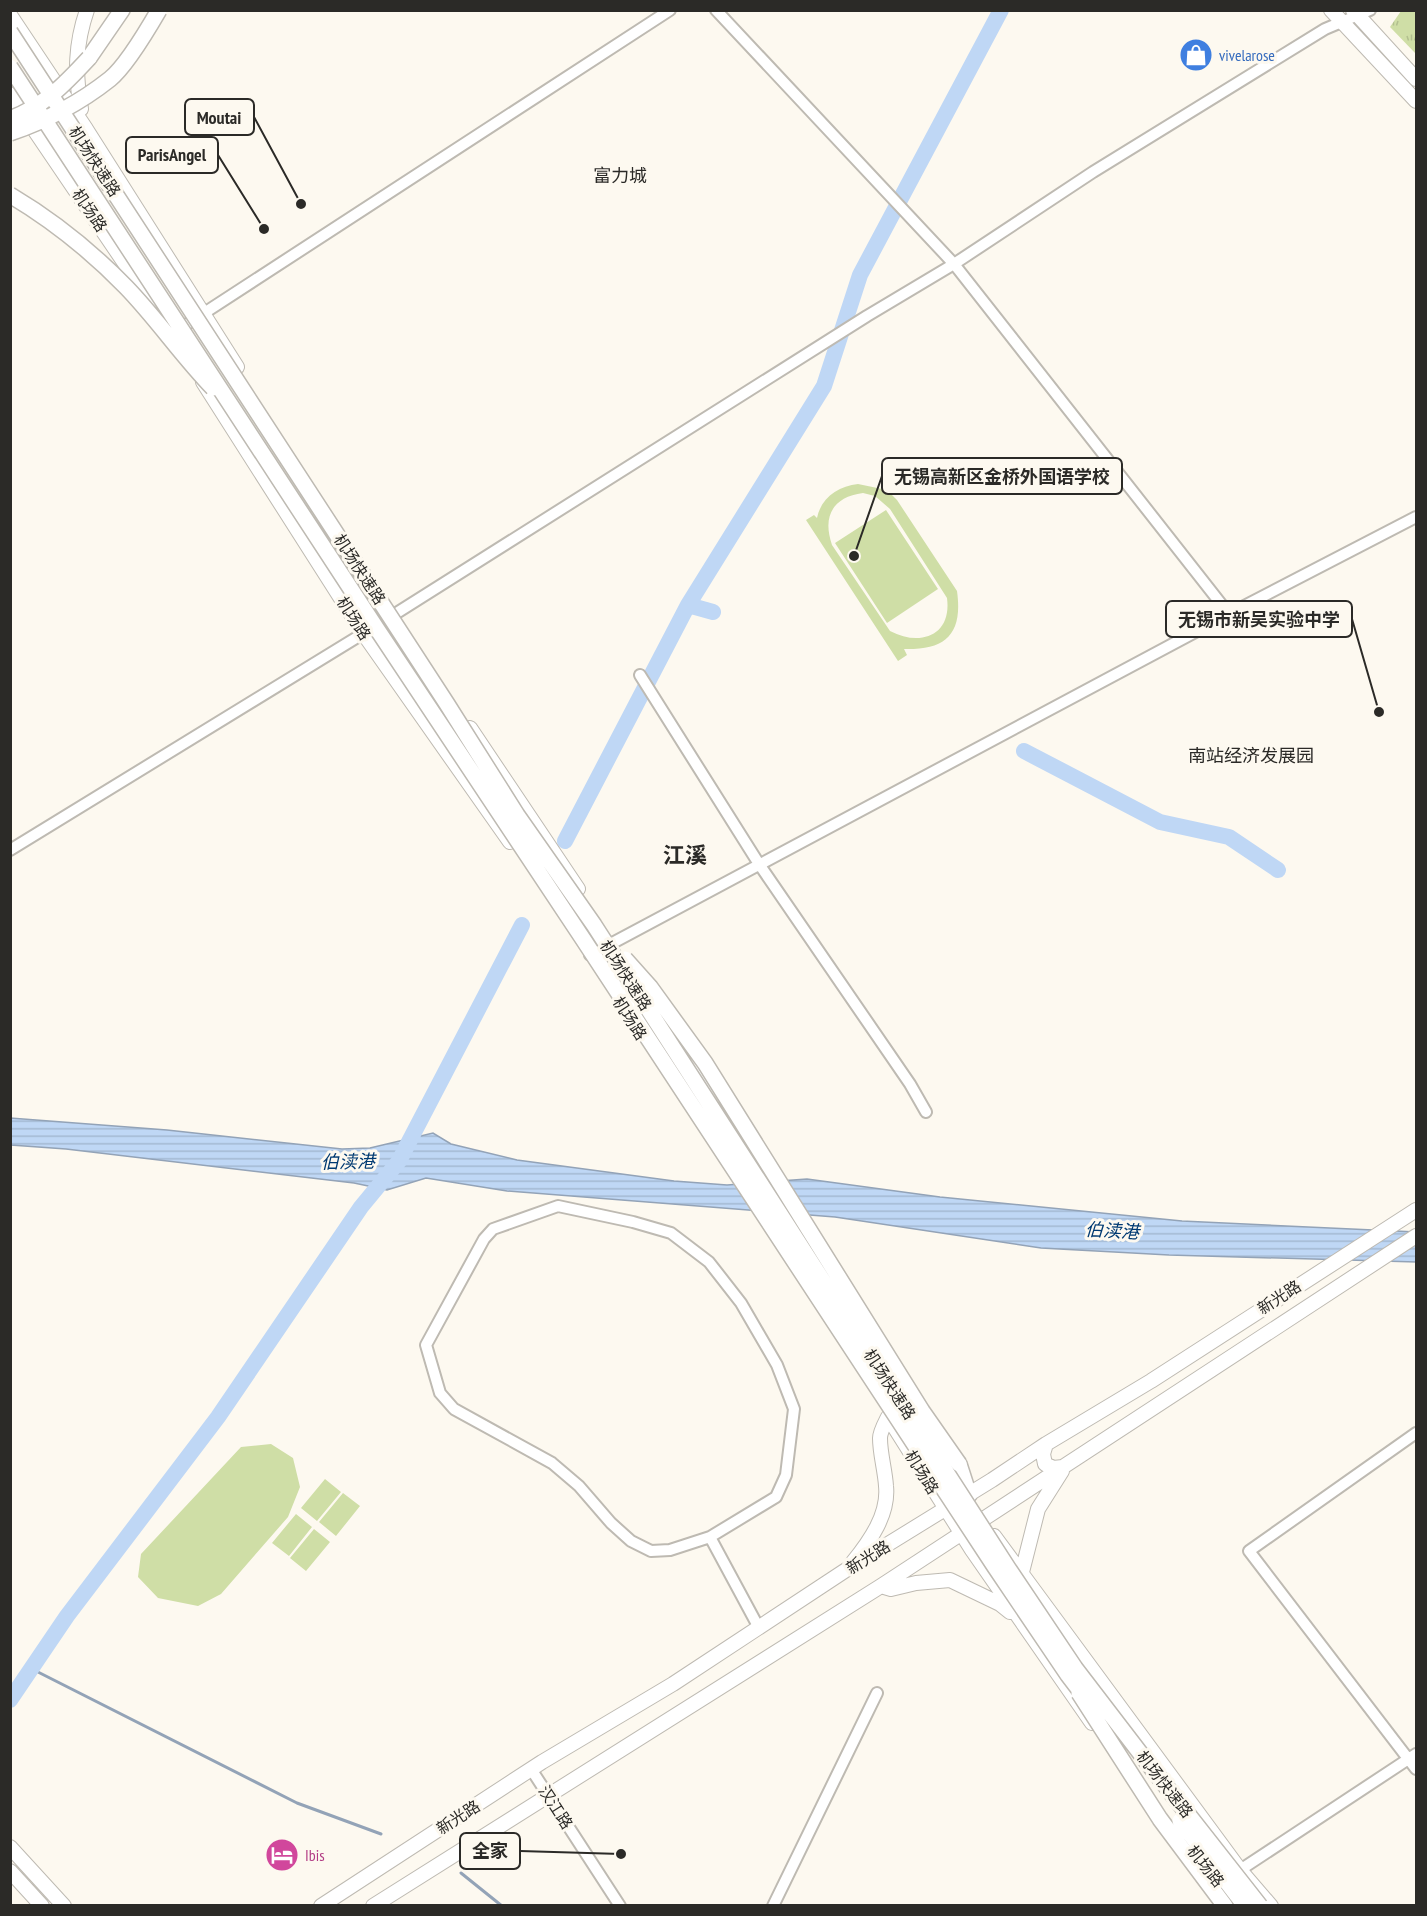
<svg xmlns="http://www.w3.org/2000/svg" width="1427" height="1916" font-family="'PT Sans Narrow','Noto Sans SC',sans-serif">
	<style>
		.grass { fill: #cfdea6; fill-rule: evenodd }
		.park { fill: url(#park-tufts) }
		.water { fill: url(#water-rules); stroke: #93a3b7; stroke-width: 1.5 }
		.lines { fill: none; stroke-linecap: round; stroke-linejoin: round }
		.stream { stroke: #93a3b7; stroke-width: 3 }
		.river { stroke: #bfd7f5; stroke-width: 16 }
		.minor-casing { stroke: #bebab2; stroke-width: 14 }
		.major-casing { stroke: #bebab2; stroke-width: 16 }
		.highway-casing { stroke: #bebab2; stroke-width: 18 }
		.minor { stroke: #fff; stroke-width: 10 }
		.major { stroke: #fff; stroke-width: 14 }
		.highway { stroke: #fff; stroke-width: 15 }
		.highway-bridge-casing { stroke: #bebab2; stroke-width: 18; stroke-linecap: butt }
		.highway-bridge { stroke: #fff; stroke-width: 15 }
		.labels { text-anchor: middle; stroke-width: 6; stroke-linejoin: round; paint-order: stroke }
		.shop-label { font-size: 16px; fill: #366cbe; stroke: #fdf9f0; text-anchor: start }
		.street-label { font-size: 16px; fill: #2b2a27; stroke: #fdf9f0 }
		.hotel-label { font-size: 16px; fill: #b23c85; stroke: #fdf9f0; text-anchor: start }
		.neighbourhood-label { font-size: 18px; fill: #2b2a27; stroke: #fdf9f0 }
		.water-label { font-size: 18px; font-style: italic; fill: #003a72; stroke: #fdf9f0 }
		.district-label { font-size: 22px; font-weight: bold; fill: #2b2a27; stroke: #fdf9f0 }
		.leader { fill: none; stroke: #2b2a27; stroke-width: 2 }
		.callout-dot { fill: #2b2a27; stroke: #fdf9f0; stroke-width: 2 }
		.callout { fill: #fdf9f0; stroke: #2b2a27; stroke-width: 2 }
		.callout-label { font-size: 18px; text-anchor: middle; font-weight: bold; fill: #2b2a27 }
	</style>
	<defs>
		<pattern id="park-tufts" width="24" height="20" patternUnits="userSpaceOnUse" patternTransform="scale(1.5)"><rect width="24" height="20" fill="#cfdea6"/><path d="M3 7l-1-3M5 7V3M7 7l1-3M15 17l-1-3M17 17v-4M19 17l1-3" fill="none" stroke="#b2bf8f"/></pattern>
		<pattern id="water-rules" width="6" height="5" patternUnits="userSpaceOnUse" patternTransform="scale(1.5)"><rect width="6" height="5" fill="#bfd7f5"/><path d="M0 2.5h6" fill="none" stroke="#a4b9d2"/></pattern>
	</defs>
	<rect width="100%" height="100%" fill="#fdf9f0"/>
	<path class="grass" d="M858,484L887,490L897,500L957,591C963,634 946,650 904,649L907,655L898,661L806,520L814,515L817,518C821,498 838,486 858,484ZM863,493L875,496L890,509L947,598C952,636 920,647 890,631L832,545C822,516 833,497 863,493Z
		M886,510L938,589L887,623L835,543Z
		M271,1444L293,1458L300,1487L288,1517L221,1594L198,1606L158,1598L138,1577L141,1554L241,1447Z
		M325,1479L341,1492L317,1521L301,1508Z
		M343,1493L360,1506L336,1536L319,1522Z
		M296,1514L312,1527L289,1556L272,1543Z
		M314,1529L330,1542L306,1571L290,1558Z"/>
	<path class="park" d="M1401,11H1416V54L1390,27Z"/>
	<path class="water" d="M10,1118L167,1130L342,1149L370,1148L433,1133L451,1144L517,1160L674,1181L727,1185L807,1179L940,1197L1182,1221L1416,1232V1262L1169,1255L1041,1248L835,1217L507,1191L426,1178L387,1190L354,1183L66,1149L11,1145Z"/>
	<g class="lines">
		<path class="stream" d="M32,1669L297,1803L381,1834
			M461,1873L502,1906"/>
		<path class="river" d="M688,605L713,612
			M1024,751L1160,822L1229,837L1278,870
			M565,841L688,605L824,386L860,275L1001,10
			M10,1700L67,1616L218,1417L361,1207L399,1161L522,925"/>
		<defs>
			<path id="minor" d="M716,10L954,264L1229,614
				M175,332L670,10
				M640,675L759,864L910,1084L926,1112
				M10,850L395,614L867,316L954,264L1093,172L1325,29L1370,10
				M590,955L1229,614L1416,517
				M1416,1433L1249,1551L1416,1769
				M710,1537L670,1550L651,1551L631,1541L611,1523L579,1486L552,1463L454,1409L440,1393L426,1345L484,1239L493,1229L558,1206L633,1222L671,1233L709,1262L741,1303L777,1365L794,1409L786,1475L776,1497L710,1537L759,1628
				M531,1769L620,1906
				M1234,1874L1416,1754
				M773,1906L877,1693"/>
			<path id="major" d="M1331,10L1416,101
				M1353,10L1416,79
				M10,15L86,129L237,367
				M10,94L168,327
				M81,109C75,73 75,45 87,10
				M203,382L363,633L510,842
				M470,728L578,889
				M682,1041L764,1172
				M778,1194L826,1271
				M888,1417L972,1550L1092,1723
				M1046,1444L1043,1454L1045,1464L1053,1468L1063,1467
				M994,1536L1240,1870L1271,1906
				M853,1562C870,1541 889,1514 886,1486C885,1470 880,1454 880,1438C880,1432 885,1423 888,1417
				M1022,1572L1038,1509L1062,1471
				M881,1586L891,1589L916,1583L950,1580L1000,1604L1010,1612
				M1180,1834L1208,1869
				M10,1847L64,1906
				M10,1871L42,1906
				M321,1906L542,1762L673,1684L846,1570L992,1480L1046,1444L1151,1381L1416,1210
				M373,1906L881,1586L1416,1236"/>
			<path id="highway" d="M89,58L122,10
				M959,1464L969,1495"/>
		</defs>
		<use href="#minor" class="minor-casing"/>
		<use href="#major" class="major-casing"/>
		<use href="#highway" class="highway-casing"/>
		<use href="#minor" class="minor"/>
		<use href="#major" class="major"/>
		<use href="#highway" class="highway"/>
		<defs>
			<path id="highway-bridge" d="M10,32L447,704L517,815L594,925L1008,1568L1075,1668L1147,1762L1260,1906
				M10,67L377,629L583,939L995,1567L1068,1675L1087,1700
				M10,119C44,106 65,84 89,58
				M10,133C45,121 81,102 110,79C126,66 148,29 159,10
				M10,195C52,220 92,252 126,287C157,319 182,356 213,388
				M625,959L650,987L705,1063L922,1411L959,1464
				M1079,1693L1160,1819L1225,1906
				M1180,1821L1245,1906"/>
		</defs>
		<use href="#highway-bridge" class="highway-bridge-casing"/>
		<use href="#highway-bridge" class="highway-bridge"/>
	</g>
	<defs>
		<symbol id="shop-disc" viewBox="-11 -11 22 22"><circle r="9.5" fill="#3f7fe0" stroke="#fdf9f0"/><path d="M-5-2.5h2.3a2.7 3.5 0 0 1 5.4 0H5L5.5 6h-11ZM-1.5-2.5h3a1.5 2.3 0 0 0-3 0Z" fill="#fff"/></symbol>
		<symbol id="hotel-disc" viewBox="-11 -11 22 22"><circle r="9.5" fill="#d1479c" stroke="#fdf9f0"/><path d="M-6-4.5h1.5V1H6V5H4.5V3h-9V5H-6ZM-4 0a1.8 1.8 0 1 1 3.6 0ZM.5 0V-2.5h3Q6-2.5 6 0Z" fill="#fff"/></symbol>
	</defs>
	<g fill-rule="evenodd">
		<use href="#shop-disc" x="1177" y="36" width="38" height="38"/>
		<use href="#hotel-disc" x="263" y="1836" width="38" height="38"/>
	</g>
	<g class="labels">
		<g class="shop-label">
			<text x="1219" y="61">vivelarose</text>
		</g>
		<g class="street-label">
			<text transform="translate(95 161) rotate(57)" y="6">机场快速路</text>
			<text transform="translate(90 210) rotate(56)" y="6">机场路</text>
			<text transform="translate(360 569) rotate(57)" y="6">机场快速路</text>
			<text transform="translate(354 618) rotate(57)" y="6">机场路</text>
			<text transform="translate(626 975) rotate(57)" y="6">机场快速路</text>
			<text transform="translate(630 1018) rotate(57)" y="6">机场路</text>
			<text transform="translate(1279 1297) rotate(-33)" y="6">新光路</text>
			<text transform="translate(890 1384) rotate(57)" y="6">机场快速路</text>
			<text transform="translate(922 1472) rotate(58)" y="6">机场路</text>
			<text transform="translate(868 1557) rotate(-32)" y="6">新光路</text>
			<text transform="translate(1165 1784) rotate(52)" y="6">机场快速路</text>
			<text transform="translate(556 1807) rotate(57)" y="6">汉江路</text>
			<text transform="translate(458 1817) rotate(-33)" y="6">新光路</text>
			<text transform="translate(1206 1866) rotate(51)" y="6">机场路</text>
		</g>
		<g class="hotel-label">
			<text x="305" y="1861">Ibis</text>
		</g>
		<g class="neighbourhood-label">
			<text x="620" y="182">富力城</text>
			<text x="1251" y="762">南站经济发展园</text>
		</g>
		<g class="water-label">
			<text transform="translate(348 1162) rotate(-1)" y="6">伯渎港</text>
			<text transform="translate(1112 1231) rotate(3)" y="6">伯渎港</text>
		</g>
		<g class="district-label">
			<text x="685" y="863">江溪</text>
		</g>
	</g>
	<path class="leader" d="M301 204L254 117M264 229L218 155M854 556L882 476M1379 712L1352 619M621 1854L520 1851"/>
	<g class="callout-dot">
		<circle cx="301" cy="204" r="6"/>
		<circle cx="264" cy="229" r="6"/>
		<circle cx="854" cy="556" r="6"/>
		<circle cx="1379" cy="712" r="6"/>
		<circle cx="621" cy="1854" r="6"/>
	</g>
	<g class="callout">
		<rect x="185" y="99" width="69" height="36" rx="6"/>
		<rect x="126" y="137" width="92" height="36" rx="6"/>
		<rect x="882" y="458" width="240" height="36" rx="6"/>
		<rect x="1166" y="601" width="186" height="36" rx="6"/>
		<rect x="460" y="1833" width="60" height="36" rx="6"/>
	</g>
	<g class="callout-label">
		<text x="219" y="124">Moutai</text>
		<text x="172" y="161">ParisAngel</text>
		<text x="1002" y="483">无锡高新区金桥外国语学校</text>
		<text x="1259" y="626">无锡市新吴实验中学</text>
		<text x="490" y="1857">全家</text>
	</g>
	<rect width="1427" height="1916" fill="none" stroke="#2b2a27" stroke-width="24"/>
</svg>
